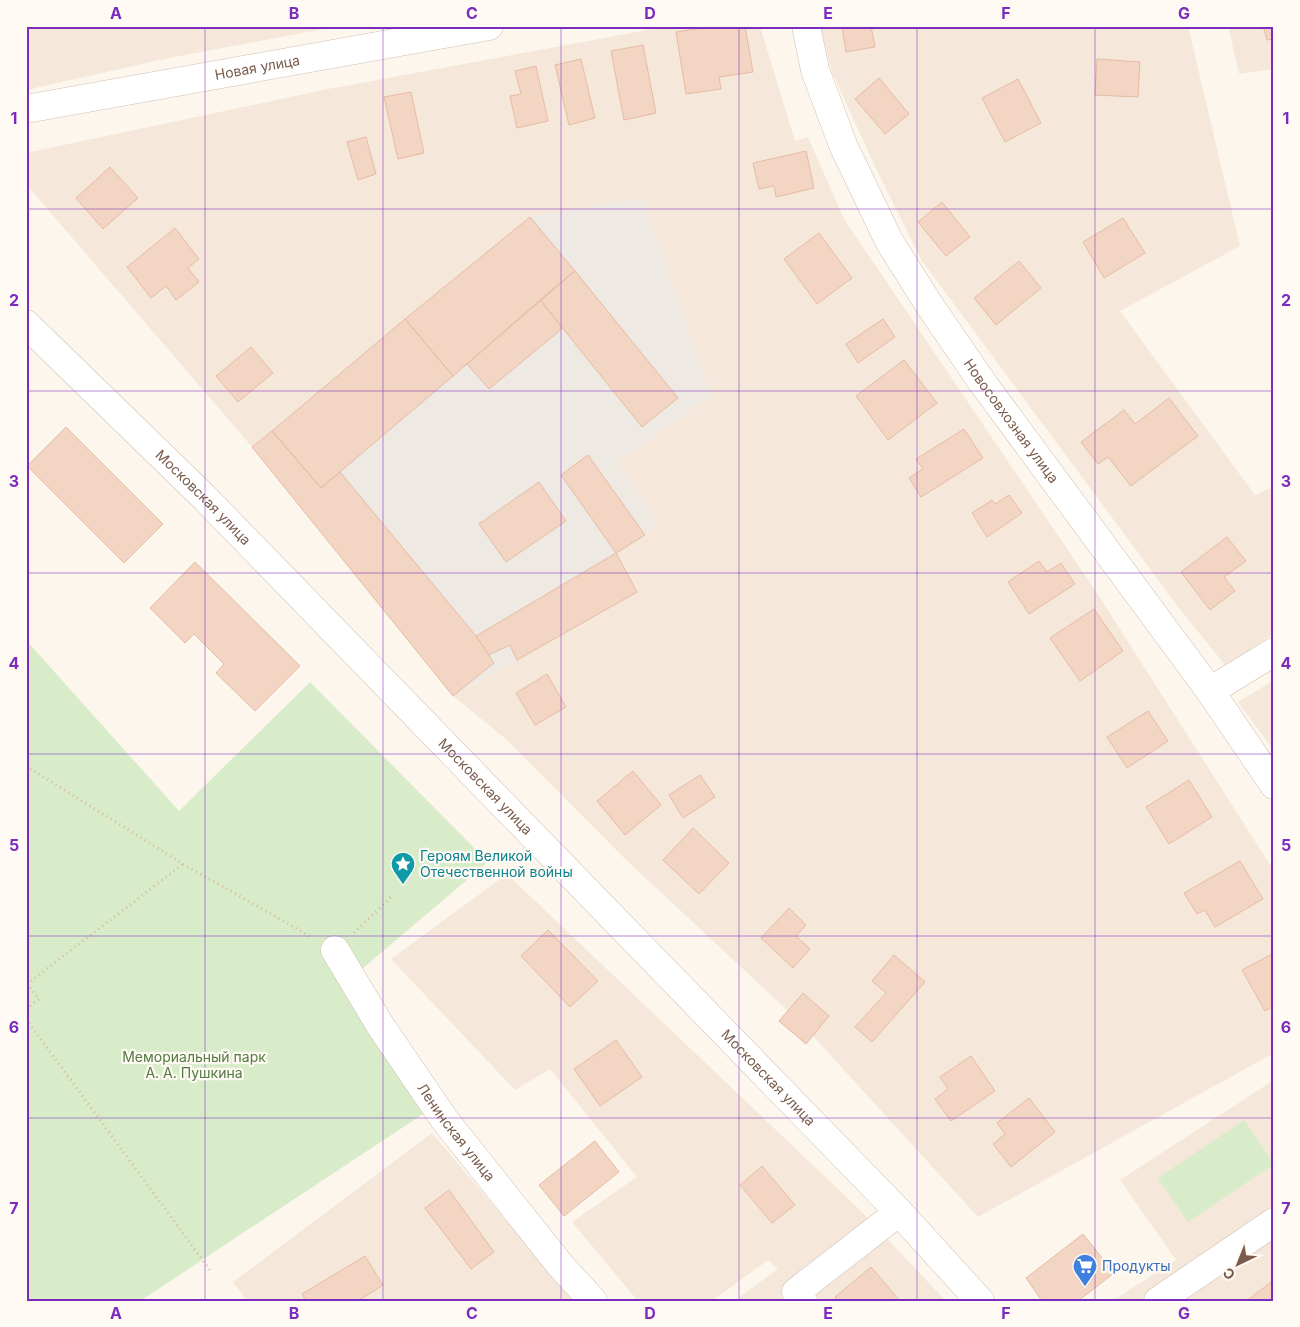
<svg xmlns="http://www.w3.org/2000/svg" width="1300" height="1327" font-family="Inter,sans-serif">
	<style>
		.residential { fill: #f5e8da }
		.industrial { fill: #efe9e4 }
		.green { fill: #d8ecc9 }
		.building { fill: #f3d5c3; stroke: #e6bba3 }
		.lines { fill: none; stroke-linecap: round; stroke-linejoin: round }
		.minor-casing { stroke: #d1beb0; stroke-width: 29 }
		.path { stroke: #d9b8a5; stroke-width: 3; stroke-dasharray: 1 4; stroke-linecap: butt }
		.minor { stroke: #fff; stroke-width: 28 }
		.grid { fill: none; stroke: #7b2cbf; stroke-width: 1; stroke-opacity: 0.55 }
		.labels { text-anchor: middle; stroke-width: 4.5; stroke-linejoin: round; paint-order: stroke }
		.street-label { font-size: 14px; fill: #7a5c4d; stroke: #fffaf3 }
		.culture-label { font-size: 14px; fill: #0d838f; stroke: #fffaf3; text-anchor: start }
		.park-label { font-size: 14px; fill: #537a41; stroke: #fffaf3 }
		.shop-label { font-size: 14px; fill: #366cbe; stroke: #fffaf3; text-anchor: start }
		.neatline { fill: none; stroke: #7b2cbf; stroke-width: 2 }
		.grid-label { font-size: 16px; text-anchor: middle; font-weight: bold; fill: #7b2cbf }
	</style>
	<rect width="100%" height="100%" fill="#fdf6ec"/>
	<path class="residential" d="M26,26H340L169,58L26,90Z
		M669,26H760L795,141L808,137L844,219L1097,593L1274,871V1053L978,1217L813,1036L805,1044L779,1021L788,1011L625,859L507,740L453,696L637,592L616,553L659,525L617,462L711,396L530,217L405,319L252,447L26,184V153L328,89Z
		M820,26H1188L1240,246L1120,311L1255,495L1274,486V633L1226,666L1182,612L922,261L877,171L832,72Z
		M1228,26H1274V69L1239,74Z
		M1274,680V751L1238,702Z
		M507,874L860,1210L946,1301H734L778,1269L768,1260L712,1301H638L572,1222L637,1177L550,1069L515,1090L391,959Z
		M1274,1080V1301H1112L1176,1260L1120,1180Z
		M432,1133L574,1301H247L233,1282Z"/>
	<path class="industrial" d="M642,198L711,396L617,462L659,525L616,553L637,592L453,696L252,447L405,319L530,217Z"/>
	<path class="green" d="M26,640L179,811L310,682L488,862L342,986L426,1112L140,1301H30L26,1295Z
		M1244,1120L1274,1164L1188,1222L1158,1178Z"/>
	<path class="building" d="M716,26H745L753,72L719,77L721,89L686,94L676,32Z
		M842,26H871L875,47L846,52Z
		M1263,26H1274V39L1267,40Z
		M643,45L656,113L624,120L611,51Z
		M581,59L595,118L569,125L555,65Z
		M1097,59L1140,62L1138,97L1095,95Z
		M536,66L548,121L517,128L510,96L521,94L515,71Z
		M879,78L909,114L885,134L855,99Z
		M1018,79L1041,123L1005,142L982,98Z
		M411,92L424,153L398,159L384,97Z
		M366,137L376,174L358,180L347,142Z
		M806,151L814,188L776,197L774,186L759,189L753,163Z
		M110,167L138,198L103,229L76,198Z
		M942,202L970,237L946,256L918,222Z
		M530,217L575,271L453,376L405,319Z
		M1123,218L1145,253L1104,278L1083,242Z
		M175,228L199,259L188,268L199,282L176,300L166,286L151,298L127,267Z
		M819,233L852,278L817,304L784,259Z
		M1019,261L1041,288L996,325L974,298Z
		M575,271L678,398L642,427L540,300Z
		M540,300L563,328L489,389L467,364Z
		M405,319L453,376L321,488L272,431Z
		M883,319L895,337L858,363L846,344Z
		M251,347L273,373L238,402L216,376Z
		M904,360L937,403L888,440L856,396Z
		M1169,398L1198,436L1131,486L1108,457L1098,464L1081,442L1124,410L1135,424Z
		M66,427L163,524L124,563L27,466Z
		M964,429L983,458L921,497L909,478L923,469L916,459Z
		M272,431L321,488L340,472L476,636L494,663L453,696L252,447Z
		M588,455L645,535L616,553L561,475Z
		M539,482L566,521L506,562L479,524Z
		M1009,495L1022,513L987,537L972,513L992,500L995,504Z
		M1227,537L1246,561L1224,577L1235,591L1210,610L1181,572Z
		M616,553L637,592L517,660L510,645L489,655L476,636Z
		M1039,561L1047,572L1061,563L1075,584L1029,614L1008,582Z
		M195,562L300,666L255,711L216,673L224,664L194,634L185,643L150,608Z
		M1094,609L1123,651L1080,681L1050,638Z
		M547,674L566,707L535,725L516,693Z
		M1148,711L1168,741L1127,768L1107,737Z
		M633,771L661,805L625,835L597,801Z
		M700,775L715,797L683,818L669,795Z
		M1189,780L1212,817L1169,844L1146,807Z
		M693,828L729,863L699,894L663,860Z
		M1240,861L1263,899L1215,927L1205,910L1197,914L1184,893Z
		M789,908L806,925L796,936L810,949L793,968L761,938Z
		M548,930L598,981L570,1007L521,956Z
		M1274,953V1006L1265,1011L1242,970Z
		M894,955L925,982L872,1042L855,1027L886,993L872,981Z
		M803,993L829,1016L806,1044L779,1021Z
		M616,1040L642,1077L600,1106L574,1069Z
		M971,1056L995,1091L951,1121L935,1099L948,1089L940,1077Z
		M1029,1098L1055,1132L1011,1167L993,1144L1005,1134L997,1123Z
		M595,1141L619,1172L564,1216L539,1185Z
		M762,1166L795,1205L772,1223L740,1185Z
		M449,1190L494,1252L471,1269L425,1208Z
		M1083,1234L1114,1273L1078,1301H1042L1026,1278Z
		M365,1256L383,1285L358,1301H306L302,1294Z
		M871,1267L900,1301H838L835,1297Z
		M1274,1280V1301H1246Z"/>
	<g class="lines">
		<defs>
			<g id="minor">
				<path id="s1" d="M806,26L815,70L843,145L889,241L928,303L982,382L1210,691L1274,785"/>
				<path id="s2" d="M26,109L489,26"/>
				<path id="s3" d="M26,324L205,498L899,1212L980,1301"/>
				<path d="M1210,691L1274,652"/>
				<path id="s4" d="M335,950L380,1025L444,1119L561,1266L593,1301"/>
				<path d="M803,1301L796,1292L899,1212"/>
				<path d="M1158,1301L1274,1222"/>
			</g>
		</defs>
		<use href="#minor" class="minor-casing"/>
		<path class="path" d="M26,766L183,864L313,938
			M354,933L391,897
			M27,984L183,864
			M26,1009L39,999L27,983
			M26,1019L212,1273"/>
		<use href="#minor" class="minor"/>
	</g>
	<path class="grid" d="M205,26V1301M383,26V1301M561,26V1301M739,26V1301M917,26V1301M1095,26V1301M26,209H1274M26,391H1274M26,573H1274M26,754H1274M26,936H1274M26,1118H1274"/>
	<defs>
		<symbol id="sight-pin" viewBox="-11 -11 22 30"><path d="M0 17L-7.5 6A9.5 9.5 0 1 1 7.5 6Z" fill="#0f9aa8" stroke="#fffaf3"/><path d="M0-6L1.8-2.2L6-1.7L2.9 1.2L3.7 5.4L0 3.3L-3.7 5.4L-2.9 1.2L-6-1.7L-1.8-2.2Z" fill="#fff"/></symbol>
		<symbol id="supermarket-pin" viewBox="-11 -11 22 30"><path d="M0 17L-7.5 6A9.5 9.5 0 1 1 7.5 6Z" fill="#3f7fe0" stroke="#fffaf3"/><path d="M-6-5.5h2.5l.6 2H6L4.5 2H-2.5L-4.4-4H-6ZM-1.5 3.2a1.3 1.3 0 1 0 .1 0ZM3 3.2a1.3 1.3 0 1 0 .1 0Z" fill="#fff"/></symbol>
	</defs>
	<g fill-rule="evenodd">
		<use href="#sight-pin" x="389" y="850" width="28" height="38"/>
		<use href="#supermarket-pin" x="1071" y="1252" width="28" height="38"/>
	</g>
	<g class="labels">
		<g class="street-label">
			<text dy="5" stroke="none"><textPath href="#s2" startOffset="235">Новая улица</textPath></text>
			<text dy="5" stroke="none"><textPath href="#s1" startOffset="449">Новосовхозная улица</textPath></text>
			<text dy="5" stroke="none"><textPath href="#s3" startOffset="248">Московская улица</textPath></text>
			<text dy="5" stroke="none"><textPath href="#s3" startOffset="652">Московская улица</textPath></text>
			<text dy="5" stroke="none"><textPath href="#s3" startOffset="1058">Московская улица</textPath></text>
			<text dy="5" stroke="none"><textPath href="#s4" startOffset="219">Ленинская улица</textPath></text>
		</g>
		<g class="culture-label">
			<text x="420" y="861">Героям Великой<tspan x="420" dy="16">Отечественной войны</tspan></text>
		</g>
		<g class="park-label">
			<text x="194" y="1062">Мемориальный парк<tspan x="194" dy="16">А. А. Пушкина</tspan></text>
		</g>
		<g class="shop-label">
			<text x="1102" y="1271">Продукты</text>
		</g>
	</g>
	<rect width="1300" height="1327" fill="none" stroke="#fffaf3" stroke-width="55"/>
	<g transform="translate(1238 1264) rotate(223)" stroke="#fffaf3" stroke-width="4" paint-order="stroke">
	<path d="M0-4L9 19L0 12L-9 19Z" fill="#7a5c4d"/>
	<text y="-8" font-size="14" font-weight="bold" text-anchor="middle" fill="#7a5c4d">С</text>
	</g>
	<rect x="28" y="28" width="1244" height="1272" class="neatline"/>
	<g class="grid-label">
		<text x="116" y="19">A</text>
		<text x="294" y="19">B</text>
		<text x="472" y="19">C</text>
		<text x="650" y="19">D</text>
		<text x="828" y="19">E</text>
		<text x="1006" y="19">F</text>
		<text x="1184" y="19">G</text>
		<text x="14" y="124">1</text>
		<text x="1286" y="124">1</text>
		<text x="14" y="306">2</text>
		<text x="1286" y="306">2</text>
		<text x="14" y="487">3</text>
		<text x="1286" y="487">3</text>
		<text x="14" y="669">4</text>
		<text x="1286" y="669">4</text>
		<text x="14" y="851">5</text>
		<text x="1286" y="851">5</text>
		<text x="14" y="1033">6</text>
		<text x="1286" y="1033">6</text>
		<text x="14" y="1214">7</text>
		<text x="1286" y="1214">7</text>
		<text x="116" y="1319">A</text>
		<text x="294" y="1319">B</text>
		<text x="472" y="1319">C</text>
		<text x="650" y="1319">D</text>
		<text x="828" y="1319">E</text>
		<text x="1006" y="1319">F</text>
		<text x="1184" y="1319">G</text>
	</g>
</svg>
